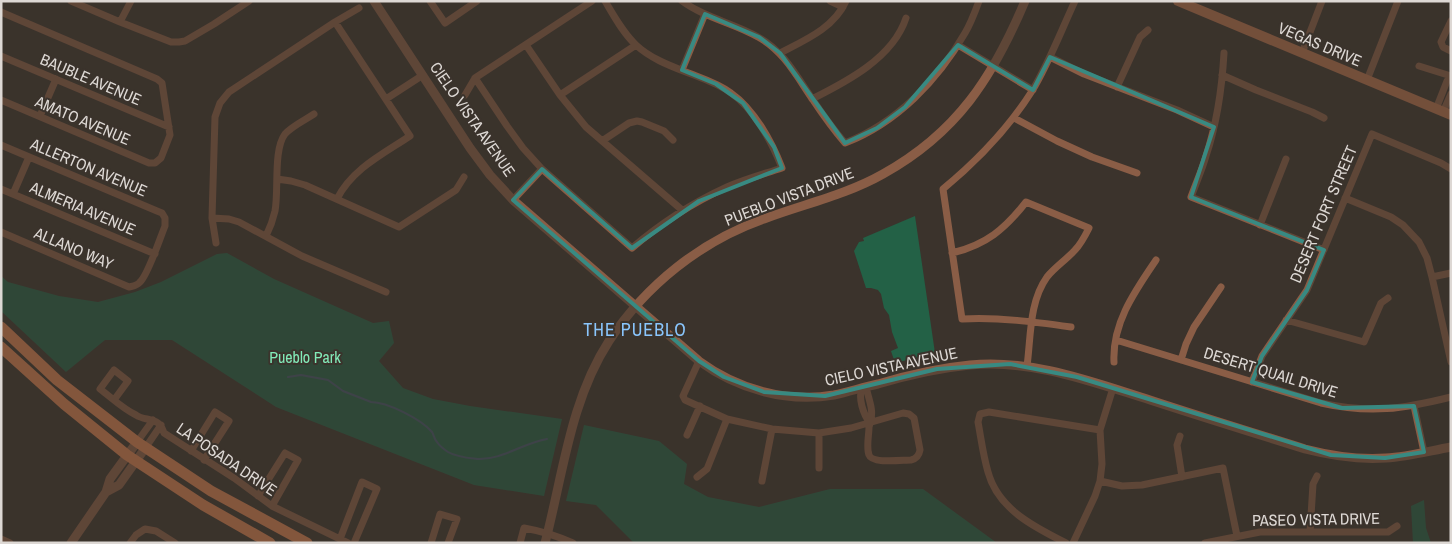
<svg xmlns="http://www.w3.org/2000/svg" width="1452" height="544" font-family="'Archivo Narrow',sans-serif">
	<style>
		.green { fill: #236146 }
		.lines { fill: none; stroke-linecap: round; stroke-linejoin: round }
		.stream { stroke: #44556c; stroke-width: 2 }
		.minor { stroke: #8a5d46; stroke-width: 7 }
		.tertiary { stroke: #8a5d46; stroke-width: 9 }
		.secondary { stroke: #b8714d; stroke-width: 10 }
		.primary { stroke: #db8051; stroke-width: 11 }
		.marked { fill: none; stroke: #388a82; stroke-width: 4; stroke-linejoin: round }
		.labels { text-anchor: middle; stroke-width: 4; stroke-linejoin: round; paint-order: stroke }
		.street-label { font-size: 16px; fill: #ddd8d4; stroke: #3b332c }
		.park-label { font-size: 16px; fill: #82eab8; stroke: #3b332c }
		.neighbourhood-label { font-size: 18px; letter-spacing: 1px; fill: #8ac6fd; stroke: #3b332c }
	</style>
	<rect width="100%" height="100%" fill="#3b332c"/>
	<path class="green" d="M915,216L935,353L895,363L891,351L898,348L892,332L889,315L884,308L881,294L878,290L871,288H866L854,251L859,242L864,241L863,238Z
		M227,253L274,279L373,323L389,321L394,343L379,361L403,388L433,399L470,406L562,419L544,496L474,485L276,407L172,340H105L66,372L1,311V276L8,282L59,296L98,302L135,292L161,282L217,254Z
		M584,425L659,441L687,464L684,484L708,497L759,507L830,489H923L997,543H634L596,505L566,501Z
		M1424,500L1426,528L1431,543H1413L1411,506Z"/>
	<g class="lines">
		<path class="stream" d="M288,377L301,375L328,380L343,391L371,402C387,402 421,419 432,432C434,435 434,439 437,442C439,445 445,450 448,452C456,457 469,458 478,459C502,460 523,443 547,439"/>
		<path class="minor" d="M71,1L120,22L171,42H179L185,41L214,24L249,1
			M430,1L445,23L477,1
			M682,1C705,18 734,23 758,37C784,51 797,77 813,100C823,115 833,129 845,143C897,123 938,80 965,33C971,23 975,12 979,1
			M830,1L843,7
			M1,12L157,79L162,83L170,135L161,158L155,163H149L1,100
			M1451,21L1441,42L1443,47L1451,51
			M120,22L131,1
			M335,22L410,136C383,154 352,169 337,199
			M526,45L560,95L586,127L682,210
			M958,45L1033,90
			M780,53C805,40 834,28 846,1
			M1224,53C1222,88 1217,123 1206,156C1202,170 1196,183 1191,197L1324,250
			M1302,53L1322,1
			M1,56L169,127
			M1050,57L1084,74L1177,110L1214,127
			M1419,66L1451,76
			M682,70L705,14
			M1222,75L1256,90L1312,112L1324,118
			M475,78L507,126L523,148L542,169L632,248C661,223 692,203 727,187C745,179 764,174 782,168C772,142 754,109 731,93C718,83 701,78 686,72C668,65 650,58 636,45C623,33 614,16 605,1
			M1367,80L1398,1
			M1117,87L1140,37L1148,30
			M465,95L475,78L592,1
			M560,95L636,45
			M386,99L423,75
			M812,99C846,82 893,58 906,18
			M1436,109L1447,81L1451,79
			M1443,112L1451,94
			M40,116L56,79
			M1014,118L1057,141L1092,157L1137,173
			M602,141L629,123L637,121L642,122L664,131L673,140
			M1,145L157,211L162,213L165,218V226C160,238 148,275 140,282C137,286 133,286 129,287L1,232
			M277,179L291,181L305,185L399,227L456,190L464,177
			M1,189L155,254
			M13,194L29,157
			M1345,198L1391,217L1403,225L1419,242L1427,258L1432,277L1451,362
			M513,200L542,169
			M212,218L229,219L239,222L302,256L386,292
			M1260,225L1286,159
			M266,236C270,228 273,220 275,211C279,190 273,150 285,134C292,126 305,120 314,114
			M216,243L212,218L215,117L220,103L229,92L335,22L359,8
			M952,253C986,245 1005,229 1026,202L1089,228C1085,236 1081,244 1075,250C1066,260 1055,267 1047,277C1029,302 1031,337 1027,366
			M1432,277L1451,273
			M1286,320L1364,342L1381,303L1388,298
			M1071,327C1035,322 999,317 962,319L943,189C978,160 1008,129 1032,91C1049,63 1061,31 1075,1
			M1116,340L1321,403C1370,414 1403,409 1451,397
			M1181,360L1186,344L1194,327L1221,287
			M699,361L683,396L685,400L727,419L772,429L819,433L851,428L903,413L909,414L914,418L920,450C919,456 916,459 911,460C902,460 872,464 869,455C866,447 869,435 869,427C874,411 871,407 867,391L862,388C858,398 863,414 870,423
			M1114,362C1112,323 1135,291 1156,260
			M1252,382L1262,356L1307,290L1372,134L1441,163L1451,169
			M114,400L128,381L114,370L100,389C112,398 123,409 136,415C143,420 151,418 158,423C162,426 162,428 164,433L234,478L272,506L348,543
			M1414,406L1424,452
			M819,433V468
			M687,435L700,406
			M1180,436L1177,445L1182,477
			M137,442L153,420
			M146,447L161,425
			M191,451L215,412L229,421L204,460
			M697,477L707,469L727,419
			M762,481L772,429
			M1100,481L1122,486L1142,485L1223,468L1237,536
			M258,496L285,453L298,460L272,506
			M1310,532L1313,484L1317,476
			M1,539L10,543
			M340,539L362,482L377,489L354,543
			M130,543L136,535L145,529L156,531L175,543
			M431,543L440,514L457,519L448,543
			M520,543L524,528C541,531 557,536 573,543
			M1066,543C1034,527 998,509 988,472C983,455 981,438 978,422L980,414L989,412L1100,430
			M1073,543L1095,496L1100,481L1102,464L1100,430L1113,388
			M1205,543L1260,532H1388L1397,526"/>
		<path class="tertiary" d="M374,1L470,148L490,175L513,200L699,361C737,389 786,403 834,395C849,392 863,387 878,384C908,375 939,368 970,365C1033,359 1092,382 1150,400C1202,417 1254,433 1305,449C1332,456 1358,460 1386,458C1408,457 1429,451 1451,447
			M106,492L119,485L146,447
			M71,543L106,492L110,479L137,442
			M545,543C563,475 570,401 609,341C646,285 701,241 764,219C804,204 846,195 883,174C957,133 993,77 1025,1"/>
		<path class="secondary" d="M1178,1L1451,115"/>
		<path class="primary" d="M1,327L57,380L137,442L211,491L307,543
			M1,347L64,404L127,455L203,505L270,543"/>
	</g>
	<path d="M0 0H1452V544H0ZM705,14L759,37L780,53L845,143L877,128L905,107L958,45L1033,90L1050,57L1214,127L1191,197L1324,250L1307,290L1262,356L1252,382L1342,408L1414,406L1424,452L1385,458L1331,455L1077,377L1010,364L937,369L825,396L764,392L724,377L699,361L513,200L542,169L632,248L699,201L782,168L774,147L743,103L716,84L682,70Z" fill="#3b332c" fill-opacity=".55" fill-rule="evenodd"/>
	<path class="marked" d="M705,14L759,37L780,53L845,143L877,128L905,107L958,45L1033,90L1050,57L1214,127L1191,197L1324,250L1307,290L1262,356L1252,382L1342,408L1414,406L1424,452L1385,458L1331,455L1077,377L1010,364L937,369L825,396L764,392L724,377L699,361L513,200L542,169L632,248L699,201L782,168L774,147L743,103L716,84L682,70Z"/>
	<g class="labels">
		<g class="street-label">
			<text transform="translate(1320 44) rotate(23)" y="6">VEGAS DRIVE</text>
			<text transform="translate(91 79) rotate(23)" y="6">BAUBLE AVENUE</text>
			<text transform="translate(473 119) rotate(55)" y="6">CIELO VISTA AVENUE</text>
			<text transform="translate(83 120) rotate(23)" y="6">AMATO AVENUE</text>
			<text transform="translate(89 167) rotate(23)" y="6">ALLERTON AVENUE</text>
			<text transform="translate(789 196) rotate(-21)" y="6">PUEBLO VISTA DRIVE</text>
			<text transform="translate(83 208) rotate(23)" y="6">ALMERIA AVENUE</text>
			<text transform="translate(1323 214) rotate(-67)" y="6">DESERT FORT STREET</text>
			<text transform="translate(74 248) rotate(23)" y="6">ALLANO WAY</text>
			<text transform="translate(891 366) rotate(-12)" y="6">CIELO VISTA AVENUE</text>
			<text transform="translate(1271 372) rotate(17)" y="6">DESERT QUAIL DRIVE</text>
			<text transform="translate(227 459) rotate(34)" y="6">LA POSADA DRIVE</text>
			<text transform="translate(1316 519) rotate(-1)" y="6">PASEO VISTA DRIVE</text>
		</g>
		<g class="park-label">
			<text x="305" y="363">Pueblo Park</text>
		</g>
		<g class="neighbourhood-label">
			<text x="635" y="336">THE PUEBLO</text>
		</g>
	</g>
	<rect width="1452" height="544" fill="none" stroke="#ddd8d4" stroke-width="5"/>
</svg>
